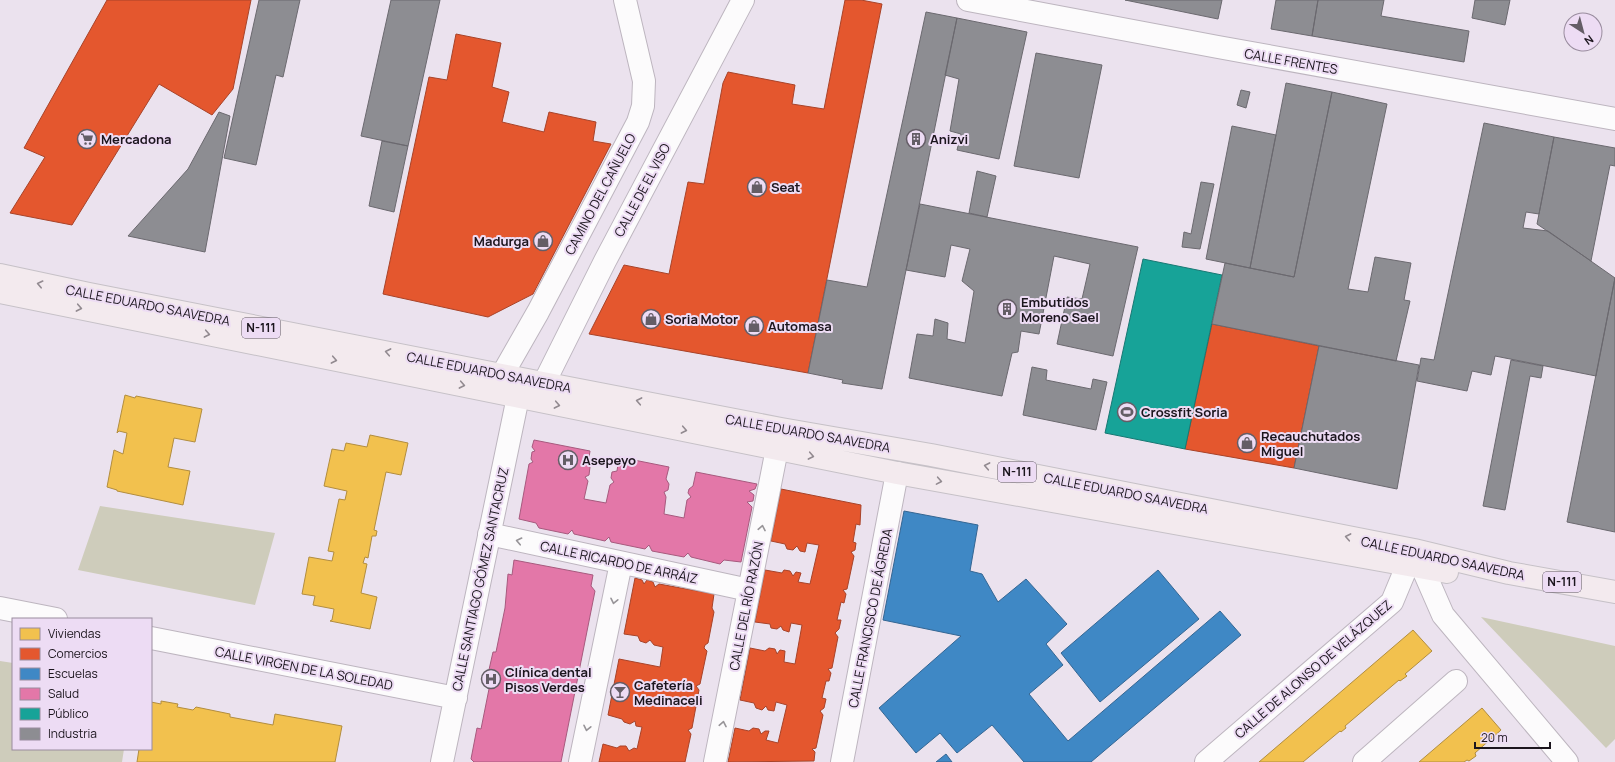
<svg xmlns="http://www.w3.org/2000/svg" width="1615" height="762" font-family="Manrope,sans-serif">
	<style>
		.green { fill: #ceccbb }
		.homes { fill: #f2c14e; stroke: #b28d3f }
		.shops { fill: #e4572e; stroke: #a84329 }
		.schools { fill: #3f88c5; stroke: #346693 }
		.health { fill: #e377a8; stroke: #a75a7e }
		.public { fill: #17a398; stroke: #187873 }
		.industry { fill: #8d8d92; stroke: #6b696f }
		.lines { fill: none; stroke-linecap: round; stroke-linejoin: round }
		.street-casing { stroke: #bdb5bf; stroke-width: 24 }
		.primary-casing { stroke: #c6c1c7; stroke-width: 24 }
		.street { stroke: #fcfbfc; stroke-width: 22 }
		.primary { stroke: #f3eaee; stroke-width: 22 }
		.oneway { stroke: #928a90 }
		.oneway2 { stroke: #979498 }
		.labels { text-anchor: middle; stroke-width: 4; stroke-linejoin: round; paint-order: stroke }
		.shield { fill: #eddcf4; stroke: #5a515e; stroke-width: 1 }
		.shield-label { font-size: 12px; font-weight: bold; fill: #1b151d }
		.street-label { font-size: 13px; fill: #1b151d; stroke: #eddcf4 }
		.poi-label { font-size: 13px; font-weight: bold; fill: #1b151d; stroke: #eddcf4; text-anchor: start }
	</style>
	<rect width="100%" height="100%" fill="#ebe2ee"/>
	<path class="green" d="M100,506L275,533L255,605L78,570Z
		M1481,617L1615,646V739L1606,748Z
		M0,661L13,663V749H124L122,762H0Z"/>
	<path class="homes" d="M125,395L135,398L136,396L202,409L195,442L174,438L171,453L168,467L190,471L183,505L117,491V490L107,487L114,450L123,454L127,433L119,431L117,433Z
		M370,435L408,443L401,475L386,472L374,530L377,531L376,536H372L368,558L365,557L363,563L367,564L361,593L377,597L370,629L330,621L332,620L334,609L313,605L315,596L302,594L309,557L332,561L334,552L328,551L339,499L345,500L347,491L324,486L332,449L344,451L346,443L367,447Z
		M1413,630L1432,651L1405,674L1407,676L1400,681L1399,680L1345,726L1346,728L1341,732L1340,731L1303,762H1259Z
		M161,701L178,704L177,707L193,710L196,707L230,714V717L273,725L275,714L342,726L335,762H137L139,749H151V702L161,704Z
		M1482,708L1501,730L1475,753L1476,756L1469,761L1467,760L1464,762H1419Z"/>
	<path class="shops" d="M107,0H251L233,89L212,115L159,84L72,225L10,213L45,157L24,148Z
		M845,0H861L882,4L808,373L589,334L624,265L669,274L688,182L704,184L723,83L728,72L795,85L792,104L824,109Z
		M456,34L501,43L492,87L509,92L502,122L544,132L549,112L596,122L593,141L611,144L533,294L488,317L383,294L429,77L447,80Z
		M1212,324L1319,346L1294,468L1185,449Z
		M781,489L861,505L860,525L856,524L853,542L856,543L855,550L851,552L854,556L847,589L843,590L846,594L844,603L841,602L837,620H841L839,629L835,633L838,637L832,668L828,669L831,673L829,681H826L822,698L826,699L824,708L820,711L823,715L816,748L812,749L815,752L814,761L728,762L735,728L749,731L753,728L759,729L761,734L765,731H769L766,740L778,743L787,705L776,702L774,711L768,710L766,706L762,710L756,708L754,703L740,700L750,648L765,651L769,648L775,649L777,654L780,650L785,651L784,662L795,664L802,625L791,623L789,632L783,630L781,626L777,629L771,628L770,624L755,622L765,570L782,573L784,570L790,571L793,576L796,572L801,573L798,582L810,584L819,545L807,543L805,552L800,551L797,546L793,550L787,549L785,544L771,541Z
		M635,578L642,580L644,584L647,580L653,582L655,587L659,584L714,594L712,608L714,612L708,643L705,645L704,648L707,651L700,684L696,686L699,690L692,728L688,730L691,734L685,762H599L603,744L617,748L620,746H626L629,751L634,748L637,749L642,727L636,726L635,721L630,724L624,722L622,719L608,715L619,659L660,667L663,647L654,645L650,640L646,643L640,641L638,636L624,634Z"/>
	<path class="schools" d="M904,511L978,525L970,571L982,574L998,602L1026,579L1067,624L1046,644L1063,665L1029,694L1068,741L1220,611L1241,635L1091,762H1024L992,725L957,753L940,733L916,753L879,708L961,636L883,620Z
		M1158,570L1199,619L1100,702L1061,653Z
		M946,754L952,762H936Z"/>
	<path class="health" d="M534,440L590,451L588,464L590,467L589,475L585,477L588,481L584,499L606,503L610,485L614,482L611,478L612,472L617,471L619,457L669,467L666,479L669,484L668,490L664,492L666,497L664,514L684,518L687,500L691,497L688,493L689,489L693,486L696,472L757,484L755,489L749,491L754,495L753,501L747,502L752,507L741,562L724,560L720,564L691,557L688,553L684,557L652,551L649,545L645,549L611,542L609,537L605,541L574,534L572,530L568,534L539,528L536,523L519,519L529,464L533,462L531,459L532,452L535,451L532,447Z
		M514,560L593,575L591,586L595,591L561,762H474L471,759L477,728L481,729L490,684L486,683L493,652H496L505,608L508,574L512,575Z"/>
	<path class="public" d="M1143,259L1222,275L1185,449L1105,433Z"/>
	<path class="industry" d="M259,0H300L283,77L276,75L256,165L224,158Z
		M391,0H440L408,146L361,136Z
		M1125,0H1222L1218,19Z
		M1276,0H1318L1312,36L1271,29Z
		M1318,0H1384L1381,16L1469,31L1464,62L1312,36Z
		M1475,0H1510L1505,25L1472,18Z
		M926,12L957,18L882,389L842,383L843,380L808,373L827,280L867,287Z
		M957,18L1027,32L999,159L957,150L961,134L950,131L959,79L945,75Z
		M1036,53L1102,65L1079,178L1014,166Z
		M1286,83L1332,92L1294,277L1250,268Z
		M1241,90L1250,92L1246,108L1237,105Z
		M1332,92L1387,104L1348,289L1368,292L1375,257L1411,263L1404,300L1410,301L1396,361L1212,324L1225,263L1294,277Z
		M219,112L230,116L205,252L128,236L188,169Z
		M1484,123L1554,137L1539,214L1526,212L1523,228L1548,231L1615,278L1596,376L1495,356L1491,375L1472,371L1467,391L1417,381L1421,358L1434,360Z
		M1232,126L1276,135L1250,268L1206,259Z
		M1554,137L1615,148V166L1610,165L1591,261L1537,224Z
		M382,141L408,146L394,212L369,206Z
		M977,171L996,176L987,217L969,213Z
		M1201,182L1214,184L1200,249L1182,247L1184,232L1191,234Z
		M920,204L1138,247L1113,356L1057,344L1067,297L1082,299L1090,264L1054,256L1039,334L1021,331L1018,352L1012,353L1002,396L909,378L917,334L933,336L935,319L948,323L947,339L965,343L974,291L962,281L970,249L951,245L945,277L906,270Z
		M1615,278V532L1567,522Z
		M1319,346L1419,365L1397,489L1294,468Z
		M1511,360L1543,366L1541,378L1530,376L1505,510L1483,506Z
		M1032,367L1047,370L1046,380L1091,389L1093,379L1107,382L1096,430L1023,415Z"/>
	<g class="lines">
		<defs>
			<path id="street" d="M968,0L1218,47L1615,119
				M502,375L538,312L638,122L643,106L644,81L625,0
				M544,383L605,261L743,0
				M489,534L749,590
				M1422,567L1443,615L1567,762
				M0,608L56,619
				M151,638L456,698
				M442,762L518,397
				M580,762L621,563
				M715,762L777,449
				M842,762L897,473
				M1206,762L1392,602L1407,566
				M1364,762L1456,681"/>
			<path id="primary" d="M0,275L89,294L522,379L781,429L931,455L1414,550L1509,573L1615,592
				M0,292L897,473L1447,572"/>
		</defs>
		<use href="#street" class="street-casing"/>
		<use href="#primary" class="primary-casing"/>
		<use href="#street" class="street"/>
		<use href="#primary" class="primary"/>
	</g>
	<defs><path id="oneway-chevron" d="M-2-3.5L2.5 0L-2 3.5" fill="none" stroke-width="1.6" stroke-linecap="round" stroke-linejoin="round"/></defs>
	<g class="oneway">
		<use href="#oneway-chevron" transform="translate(40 284) rotate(-167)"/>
		<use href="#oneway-chevron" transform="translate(79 308) rotate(11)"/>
		<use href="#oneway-chevron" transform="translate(207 334) rotate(11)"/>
		<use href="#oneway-chevron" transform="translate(388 352) rotate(-169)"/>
		<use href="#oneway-chevron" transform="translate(334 360) rotate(11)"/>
		<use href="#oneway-chevron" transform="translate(462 385) rotate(11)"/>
		<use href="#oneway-chevron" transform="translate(639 401) rotate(-169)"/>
		<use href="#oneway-chevron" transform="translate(557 405) rotate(11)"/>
		<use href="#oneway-chevron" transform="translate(684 430) rotate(11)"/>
		<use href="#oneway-chevron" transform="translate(811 456) rotate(11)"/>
		<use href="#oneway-chevron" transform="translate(987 466) rotate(-169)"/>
		<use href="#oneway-chevron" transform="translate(939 481) rotate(10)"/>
		<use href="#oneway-chevron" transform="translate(1348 537) rotate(-169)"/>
	</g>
	<g class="oneway2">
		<use href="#oneway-chevron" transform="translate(762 528) rotate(-79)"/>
		<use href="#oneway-chevron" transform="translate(519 541) rotate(-168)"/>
		<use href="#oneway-chevron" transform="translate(614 601) rotate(102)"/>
		<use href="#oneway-chevron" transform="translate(723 724) rotate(-79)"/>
		<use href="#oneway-chevron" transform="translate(587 728) rotate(102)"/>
	</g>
	<defs>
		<symbol id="supermarket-ring" viewBox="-11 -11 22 22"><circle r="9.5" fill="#eddcf4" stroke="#645d66" stroke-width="1.5"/><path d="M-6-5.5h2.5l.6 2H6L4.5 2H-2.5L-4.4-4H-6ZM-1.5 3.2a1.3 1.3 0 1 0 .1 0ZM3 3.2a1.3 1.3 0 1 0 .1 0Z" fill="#645d66"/></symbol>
		<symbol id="building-ring" viewBox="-11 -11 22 22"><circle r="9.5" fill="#eddcf4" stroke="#645d66" stroke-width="1.5"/><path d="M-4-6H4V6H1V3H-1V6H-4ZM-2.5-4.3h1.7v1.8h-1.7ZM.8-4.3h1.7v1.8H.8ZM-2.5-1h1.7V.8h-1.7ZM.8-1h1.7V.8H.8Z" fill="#645d66"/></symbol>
		<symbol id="shop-ring" viewBox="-11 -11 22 22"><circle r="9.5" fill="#eddcf4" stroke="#645d66" stroke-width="1.5"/><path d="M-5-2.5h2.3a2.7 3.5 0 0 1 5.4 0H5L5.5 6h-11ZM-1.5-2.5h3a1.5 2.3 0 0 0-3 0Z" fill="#645d66"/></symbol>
		<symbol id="stadium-ring" viewBox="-11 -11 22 22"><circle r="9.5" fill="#eddcf4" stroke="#645d66" stroke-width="1.5"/><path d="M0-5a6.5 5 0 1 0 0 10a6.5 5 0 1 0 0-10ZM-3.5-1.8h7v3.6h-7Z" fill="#645d66"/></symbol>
		<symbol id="hospital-ring" viewBox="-11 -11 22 22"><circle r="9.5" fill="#eddcf4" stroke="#645d66" stroke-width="1.5"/><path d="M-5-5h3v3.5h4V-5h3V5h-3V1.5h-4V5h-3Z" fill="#645d66"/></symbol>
		<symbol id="bar-ring" viewBox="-11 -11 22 22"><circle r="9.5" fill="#eddcf4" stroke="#645d66" stroke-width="1.5"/><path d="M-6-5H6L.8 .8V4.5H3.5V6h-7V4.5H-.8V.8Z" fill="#645d66"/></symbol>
	</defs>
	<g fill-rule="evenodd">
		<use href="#supermarket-ring" x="76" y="128" width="22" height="22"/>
		<use href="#building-ring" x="905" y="128" width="22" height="22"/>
		<use href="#shop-ring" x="746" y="176" width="22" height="22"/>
		<use href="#shop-ring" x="532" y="230" width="22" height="22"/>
		<use href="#building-ring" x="996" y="298" width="22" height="22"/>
		<use href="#shop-ring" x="640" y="308" width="22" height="22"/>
		<use href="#shop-ring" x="743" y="315" width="22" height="22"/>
		<use href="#stadium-ring" x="1116" y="401" width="22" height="22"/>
		<use href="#shop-ring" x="1236" y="432" width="22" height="22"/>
		<use href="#hospital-ring" x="557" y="449" width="22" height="22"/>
		<use href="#hospital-ring" x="480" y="668" width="22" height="22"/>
		<use href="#bar-ring" x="609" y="681" width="22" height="22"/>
	</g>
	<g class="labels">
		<g class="shield">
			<rect x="242" y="318" width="38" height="20" rx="3"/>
			<rect x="998" y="462" width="38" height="20" rx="3"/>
			<rect x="1543" y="572" width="38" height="20" rx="3"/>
		</g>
		<g class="shield-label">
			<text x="261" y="332">N-111</text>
			<text x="1017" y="476">N-111</text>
			<text x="1562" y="586">N-111</text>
		</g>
		<g class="street-label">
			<text transform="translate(1291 61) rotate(10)" y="5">CALLE FRENTES</text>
			<text transform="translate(642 190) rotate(-62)" y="5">CALLE DE EL VISO</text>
			<text transform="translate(600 194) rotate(-62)" y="5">CAMINO DEL CAÑUELO</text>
			<text transform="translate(148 305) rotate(11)" y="5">CALLE EDUARDO SAAVEDRA</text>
			<text transform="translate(489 372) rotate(11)" y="5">CALLE EDUARDO SAAVEDRA</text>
			<text transform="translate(808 433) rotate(10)" y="5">CALLE EDUARDO SAAVEDRA</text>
			<text transform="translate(1126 493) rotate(11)" y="5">CALLE EDUARDO SAAVEDRA</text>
			<text transform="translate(1443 558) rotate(12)" y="5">CALLE EDUARDO SAAVEDRA</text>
			<text transform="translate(619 562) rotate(12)" y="5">CALLE RICARDO DE ARRÁIZ</text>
			<text transform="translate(480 579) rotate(-78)" y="5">CALLE SANTIAGO GÓMEZ SANTACRUZ</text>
			<text transform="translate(746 606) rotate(-79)" y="5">CALLE DEL RÍO RAZÓN</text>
			<text transform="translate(870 618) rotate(-79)" y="5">CALLE FRANCISCO DE ÁGREDA</text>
			<text transform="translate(304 668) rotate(11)" y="5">CALLE VIRGEN DE LA SOLEDAD</text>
			<text transform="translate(1313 669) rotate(-41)" y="5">CALLE DE ALONSO DE VELÁZQUEZ</text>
		</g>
		<g class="poi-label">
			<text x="101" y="144">Mercadona</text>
			<text x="930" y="144">Anizvi</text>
			<text x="771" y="192">Seat</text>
			<text x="529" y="246" text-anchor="end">Madurga</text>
			<text x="1021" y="307">Embutidos<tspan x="1021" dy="15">Moreno Sael</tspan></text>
			<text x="665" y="324">Soria Motor</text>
			<text x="768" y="331">Automasa</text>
			<text x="1141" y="417">Crossfit Soria</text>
			<text x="1261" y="441">Recauchutados<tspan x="1261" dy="15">Miguel</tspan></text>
			<text x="582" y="465">Asepeyo</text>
			<text x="505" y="677">Clínica dental<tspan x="505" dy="15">Pisos Verdes</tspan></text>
			<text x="634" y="690">Cafetería<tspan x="634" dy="15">Medinaceli</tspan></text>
		</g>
	</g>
	<rect x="12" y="618" width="140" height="132" fill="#eddcf4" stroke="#998c9e"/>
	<rect x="20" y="628" width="20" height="12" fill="#f2c14e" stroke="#998c9e"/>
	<text x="48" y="638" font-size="12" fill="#1b151d">Viviendas</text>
	<rect x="20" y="648" width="20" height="12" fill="#e4572e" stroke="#998c9e"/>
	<text x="48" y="658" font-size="12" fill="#1b151d">Comercios</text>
	<rect x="20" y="668" width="20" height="12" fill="#3f88c5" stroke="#998c9e"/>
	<text x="48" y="678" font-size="12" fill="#1b151d">Escuelas</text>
	<rect x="20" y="688" width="20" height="12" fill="#e377a8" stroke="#998c9e"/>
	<text x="48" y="698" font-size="12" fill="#1b151d">Salud</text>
	<rect x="20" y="708" width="20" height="12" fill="#17a398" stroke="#998c9e"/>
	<text x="48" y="718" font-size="12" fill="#1b151d">Público</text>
	<rect x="20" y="728" width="20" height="12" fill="#8d8d92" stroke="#998c9e"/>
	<text x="48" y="738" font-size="12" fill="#1b151d">Industria</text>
	<g transform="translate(1583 32) rotate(144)"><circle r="19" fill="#eddcf4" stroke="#998c9e"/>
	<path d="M0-3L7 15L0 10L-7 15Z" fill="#645d66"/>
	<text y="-6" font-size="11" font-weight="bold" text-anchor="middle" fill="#1b151d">N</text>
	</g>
	<path d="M1475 742v6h75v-6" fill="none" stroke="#1b151d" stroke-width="2"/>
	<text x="1481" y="742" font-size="12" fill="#1b151d" stroke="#eddcf4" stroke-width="3" paint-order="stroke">20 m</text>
</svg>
